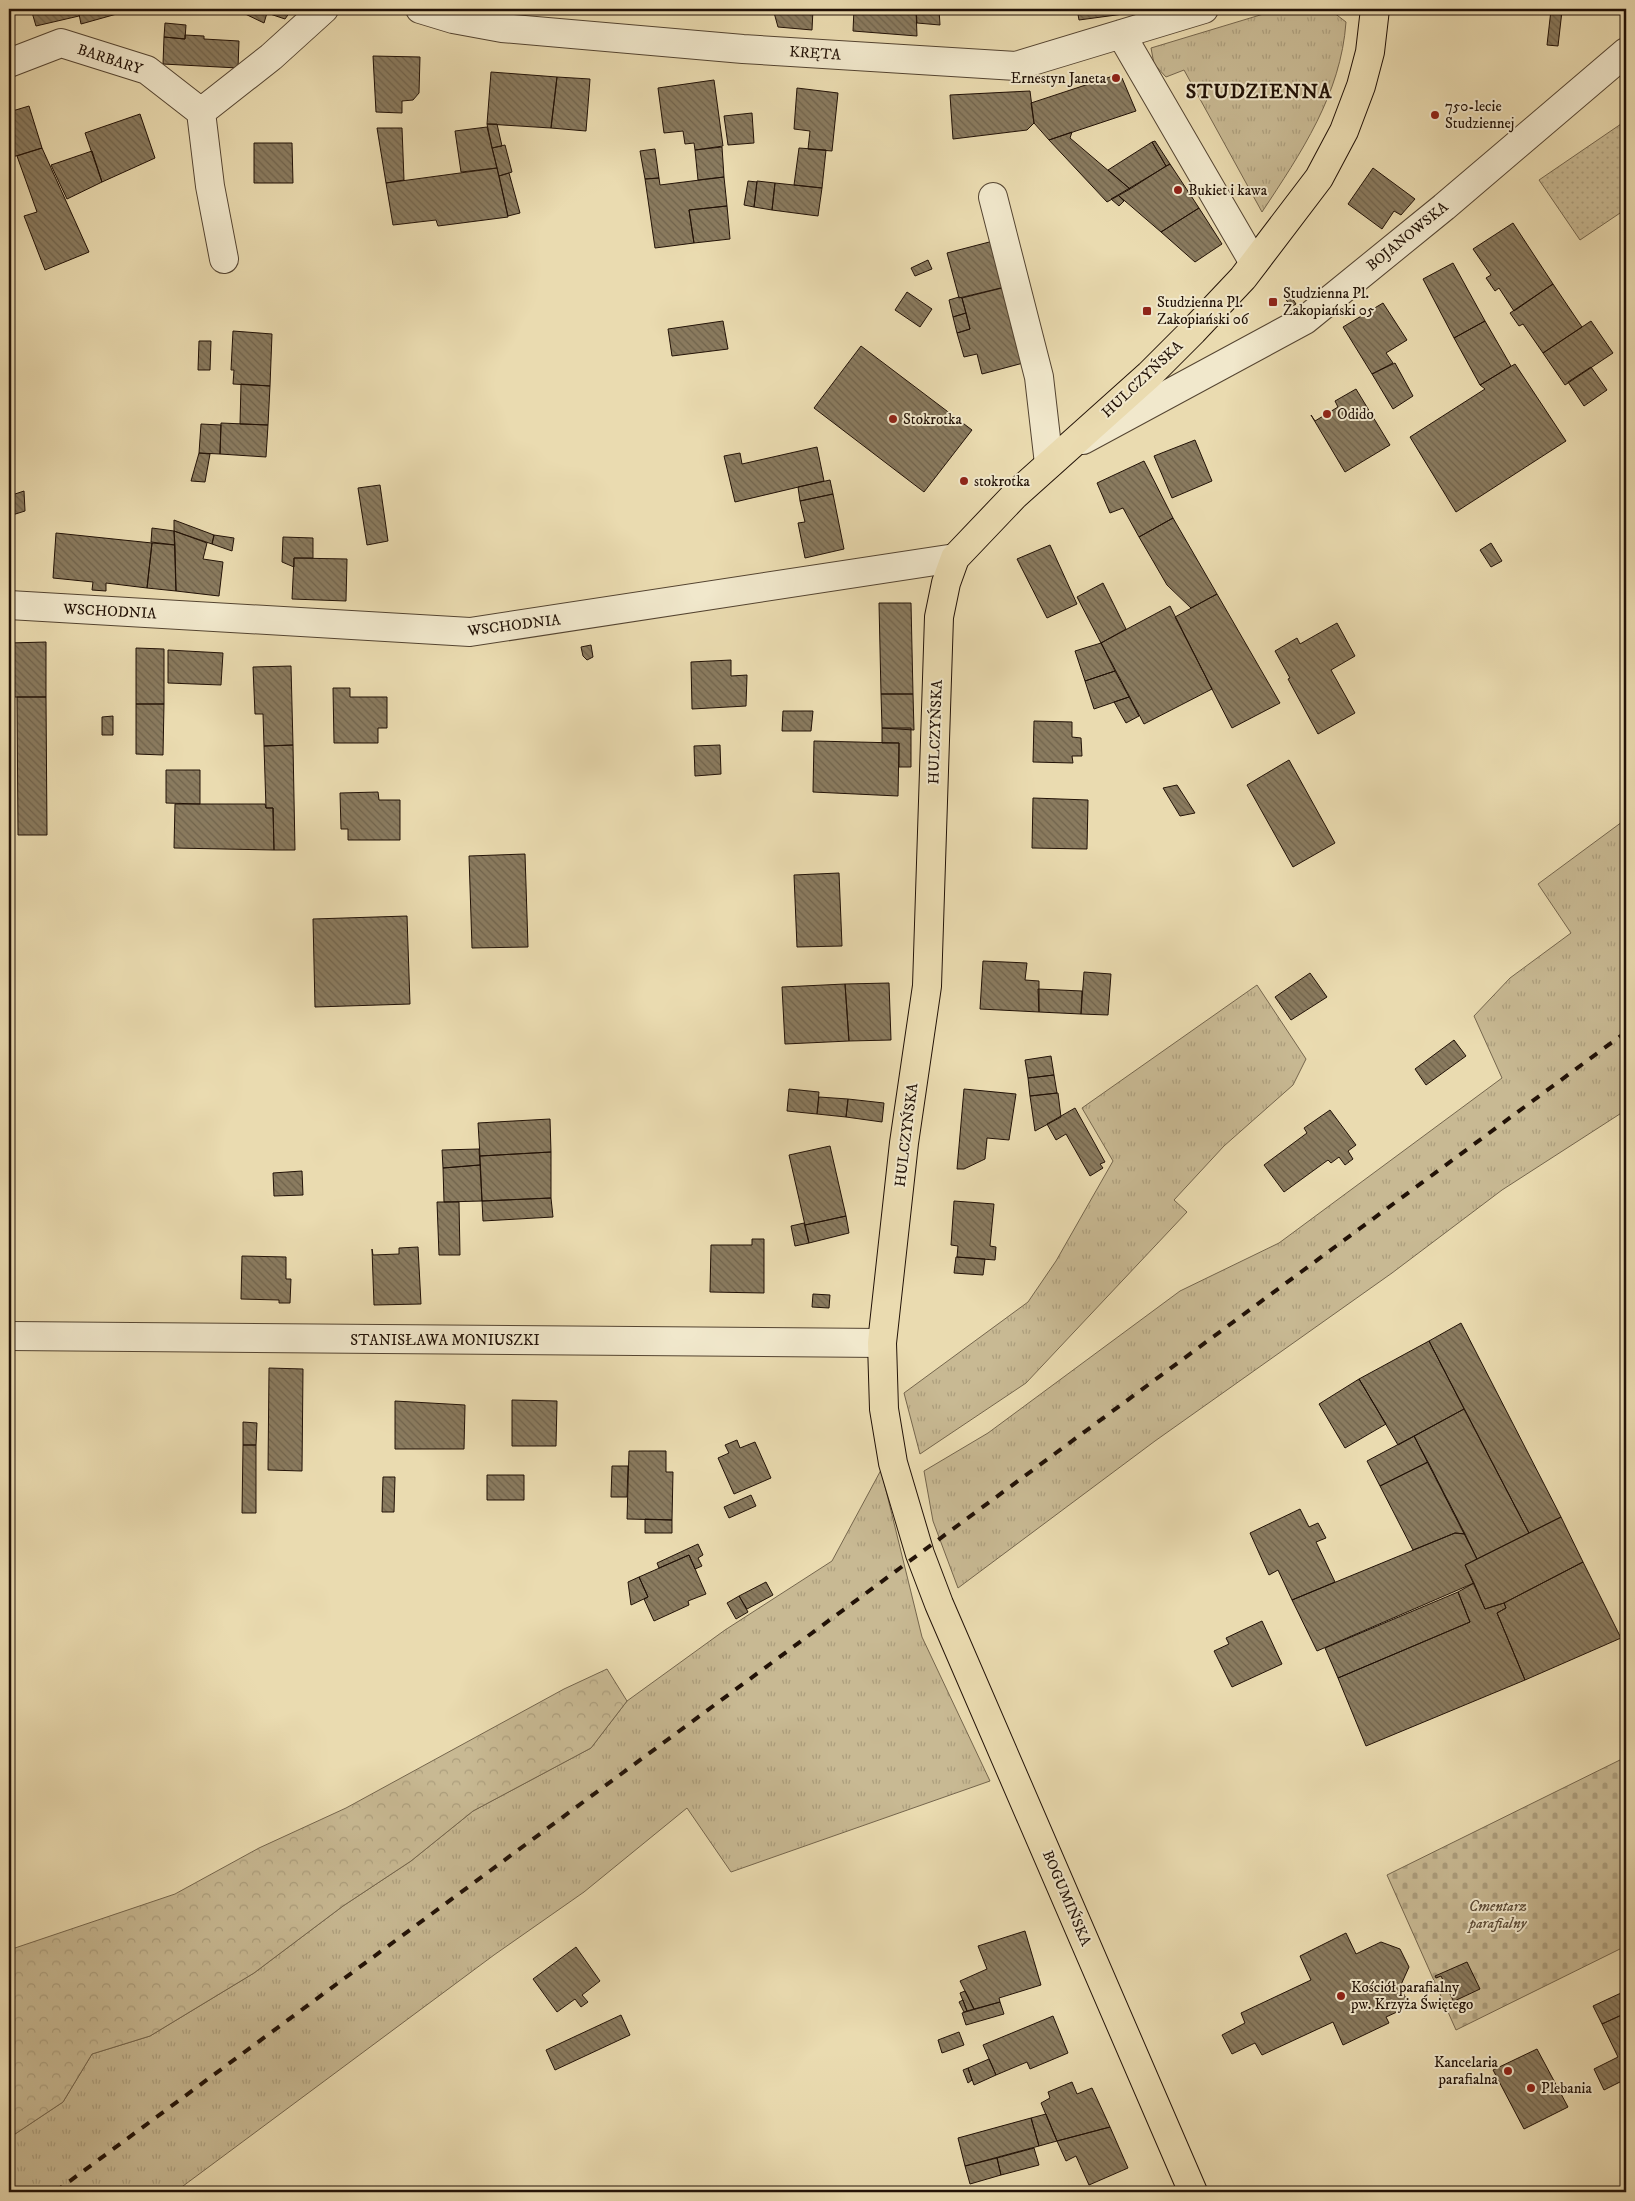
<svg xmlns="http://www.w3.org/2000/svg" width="1635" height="2201" font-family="'IM FELL DW Pica',serif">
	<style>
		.grass { fill: url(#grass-tufts); stroke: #75664d }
		.forest { fill: url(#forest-crowns); stroke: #75664d }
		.cemetery { fill: url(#cemetery-stones); stroke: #75664d }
		.park { fill: url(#park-dots); stroke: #75664d }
		.building { fill: url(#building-back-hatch); stroke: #221207 }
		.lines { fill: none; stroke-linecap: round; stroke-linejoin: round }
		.minor-casing { stroke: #544431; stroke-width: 30 }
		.primary-casing { stroke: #221207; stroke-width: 30 }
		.minor { stroke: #f1e8cc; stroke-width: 28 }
		.primary { stroke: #eadbb0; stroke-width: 28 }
		.rail { stroke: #221207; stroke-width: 4; stroke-dasharray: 9 9; stroke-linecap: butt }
		.poi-dot { fill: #8f2418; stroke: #f1e8cc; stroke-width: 2 }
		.labels { text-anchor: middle; stroke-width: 4; stroke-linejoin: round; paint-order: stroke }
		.street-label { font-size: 15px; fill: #221207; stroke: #f1e8cc }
		.poi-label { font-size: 15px; fill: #221207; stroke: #f1e8cc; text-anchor: start }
		.park-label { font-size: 15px; font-style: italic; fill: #5c4c38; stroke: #f1e8cc }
		.district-label { font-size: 20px; font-weight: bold; letter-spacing: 1px; fill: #221207; stroke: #f1e8cc }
	</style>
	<defs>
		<pattern id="grass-tufts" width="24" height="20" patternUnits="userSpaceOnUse" patternTransform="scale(1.25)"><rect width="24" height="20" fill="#c8b993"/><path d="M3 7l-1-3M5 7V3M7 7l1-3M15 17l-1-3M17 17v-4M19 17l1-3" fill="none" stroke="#ac9e7d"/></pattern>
		<pattern id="forest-crowns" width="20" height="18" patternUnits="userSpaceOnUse" patternTransform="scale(1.25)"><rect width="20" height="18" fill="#c8b993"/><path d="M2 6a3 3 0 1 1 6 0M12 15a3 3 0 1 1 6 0" fill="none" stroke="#ac9e7d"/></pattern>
		<pattern id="cemetery-stones" width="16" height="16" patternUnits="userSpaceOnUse" patternTransform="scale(1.25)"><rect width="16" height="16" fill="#c8b993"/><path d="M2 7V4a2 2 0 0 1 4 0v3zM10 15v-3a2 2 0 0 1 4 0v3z" fill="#ac9e7d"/></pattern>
		<pattern id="park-dots" width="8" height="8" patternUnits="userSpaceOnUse" patternTransform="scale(1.25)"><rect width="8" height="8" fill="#c8b993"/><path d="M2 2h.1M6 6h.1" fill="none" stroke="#ac9e7d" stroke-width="1.8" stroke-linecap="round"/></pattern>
		<pattern id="building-back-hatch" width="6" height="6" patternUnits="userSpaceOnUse" patternTransform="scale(1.25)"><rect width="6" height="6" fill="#8a7b5f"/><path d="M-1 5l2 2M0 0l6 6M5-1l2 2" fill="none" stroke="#70634c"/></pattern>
	</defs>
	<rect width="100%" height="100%" fill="#eadbb0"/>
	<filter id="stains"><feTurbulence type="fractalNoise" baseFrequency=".004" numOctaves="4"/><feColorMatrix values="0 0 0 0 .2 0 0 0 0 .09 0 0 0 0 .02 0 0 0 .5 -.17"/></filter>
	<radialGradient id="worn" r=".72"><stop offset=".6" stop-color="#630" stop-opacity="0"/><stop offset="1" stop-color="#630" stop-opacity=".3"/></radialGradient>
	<path class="grass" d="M1280,9H1329L1346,22C1341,94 1301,153 1262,212L1184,70L1166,77L1154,64L1151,48Z
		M1626,819V1110L1502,1190L1392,1273L1155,1441L958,1588L933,1521L924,1471L988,1433L1180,1291L1279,1243L1502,1078L1474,1016L1510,978L1571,933L1538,884Z
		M1257,985L1306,1059L1293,1085L1224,1146L1174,1200L1187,1212L1026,1383L920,1454L904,1393L1028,1302L1056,1261L1113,1161L1082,1108Z
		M881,1470L922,1637L990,1781L731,1872L687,1808L584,1892L494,1955L175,2192H9V2138L63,2102L92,2054L150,2036L254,1973L343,1906L411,1861L473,1811L591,1748L627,1701L725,1630L832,1561Z"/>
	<path class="forest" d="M607,1669L627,1701L591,1748L473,1811L411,1861L343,1906L254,1973L150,2036L92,2054L63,2102L9,2138V1950L175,1894L259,1848L346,1808L564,1689Z"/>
	<path class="cemetery" d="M1626,1757V1946L1456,2030L1387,1875Z"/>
	<path class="park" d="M1621,124L1626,131V209L1580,240L1539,180Z"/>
	<path class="building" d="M31,9H78L79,16L36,26Z
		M78,9H131V10L81,24Z
		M226,9H241V12L226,11Z
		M241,9H280L290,12L285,19L267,13L264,23L241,12Z
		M773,9H813L812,30L778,27Z
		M854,9H916L917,36L853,31Z
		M916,9H939L940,25L917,23Z
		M1077,9H1131V13L1079,20Z
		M1551,10L1562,11L1558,46L1547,45Z
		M165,23L186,25L185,39L164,37Z
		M185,35L204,36V39L239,41L238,68L163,64L164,37L185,39Z
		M373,56L420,57L419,93L413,100L402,101V113L376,112Z
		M491,72L557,77L551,128L487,124Z
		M1113,76L1122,78L1136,111L1049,140L1034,123L1031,103Z
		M557,77L590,79L586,131L551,128Z
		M714,80L723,146L695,150L694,143L685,144L683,131L664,133L658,88Z
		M797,88L838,93L832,151L808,149L810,131L794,129Z
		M1030,91L1034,123L1027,130L953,139L950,95Z
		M29,106L42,148L9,158V112Z
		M752,113L754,143L728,145L724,116Z
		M140,114L155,158L102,182L85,133Z
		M487,124H497L502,146L492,148Z
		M487,127L497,168L461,172L455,131Z
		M377,128H402L404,180L386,183Z
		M1072,132L1070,138L1130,189L1107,202L1049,140Z
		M1155,141L1170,164L1166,166L1152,142Z
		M1152,142L1166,166L1130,189L1108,170Z
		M254,143H292L293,183H254Z
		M505,145L512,172L499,176L492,148Z
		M722,147L724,177L698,180L695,150Z
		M42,148L89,252L45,270L24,216L37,212L17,156Z
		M799,148L826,150L822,188L794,185Z
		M655,149L659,178L645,179L640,151Z
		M92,151L102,182L67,199L51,165Z
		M1170,164L1199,208L1161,232L1118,195Z
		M497,168L508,217L438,226L436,220L393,225L386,183Z
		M1373,168L1415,199L1401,215L1394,211L1382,229L1348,204Z
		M509,173L520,213L508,216L499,176Z
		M724,177L727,206L689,210L694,243L655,248L645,179L659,178L660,185Z
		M748,181L757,182L754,207L744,205Z
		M757,181L775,183L772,210L754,207Z
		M775,183L822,188L818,216L772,210Z
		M1118,195L1124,201L1119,206L1111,199Z
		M727,206L730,239L694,243L689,210Z
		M1199,208L1222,244L1195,262L1161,232Z
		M1513,223L1553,284L1514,311L1499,288L1495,291L1486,278L1491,275L1473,249Z
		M997,240L1009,286L959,298L947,253Z
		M928,260L932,269L915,276L911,268Z
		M1453,263L1485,321L1454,338L1423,279Z
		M1553,284L1582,327L1543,353L1523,324L1519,326L1510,313Z
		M1006,287L1027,362L982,374L977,354L964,357L957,333L970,329L962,298Z
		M907,292L932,309L920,327L895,310Z
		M1290,295L1296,304L1291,307L1285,298Z
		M959,297L962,298L966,313L953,317L949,300Z
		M1383,303L1407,340L1386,353L1393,363L1372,374L1343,327Z
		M966,313L970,329L957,333L953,317Z
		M723,321L728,349L672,356L668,329Z
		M1485,321L1511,366L1480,385L1454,338Z
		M1591,321L1613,353L1565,385L1543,353Z
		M233,331L272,334L270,386L233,384L234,370H231Z
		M199,341H211L210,370H198Z
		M861,346L972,430L924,492L814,408Z
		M1395,363L1413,396L1393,409L1372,374Z
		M1515,364L1566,441L1456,512L1410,437L1485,389L1480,385Z
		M1591,367L1607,390L1584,406L1568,382Z
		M241,384L270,386L268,425L240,424Z
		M1356,389L1390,445L1345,472L1311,415L1315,421L1338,407L1335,401Z
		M9,414H10L11,438H9Z
		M221,423L268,425L266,457L220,454Z
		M201,424L221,425L220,454L199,453Z
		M1195,440L1212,481L1172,498L1154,456Z
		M817,447L824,481L735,502L724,456L740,453L742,464Z
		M199,453L210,454L205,482L191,481Z
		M1144,461L1173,518L1139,537L1123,508L1110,513L1097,483Z
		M830,480L833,494L800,501L798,487Z
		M380,485L388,541L367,545L358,488Z
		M24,491L25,511L9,516V496Z
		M833,494L844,549L805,558L798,523L805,522L800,501Z
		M1173,518L1217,594L1191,608L1167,585L1139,537Z
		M174,520L214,535L212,544L174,531Z
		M152,528L174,531L175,545L151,542Z
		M174,531L207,543L203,559L223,562L219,596L176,591Z
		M56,533L152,543L147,588L106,583V591L92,590L93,582L53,578Z
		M214,535L234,538L232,551L212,544Z
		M283,537L313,538V558H294V567L282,562Z
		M152,543L175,545L176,591L147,588Z
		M1491,543L1502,561L1491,567L1480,550Z
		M1050,545L1077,604L1047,618L1017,559Z
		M294,558L347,559L346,601L292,599Z
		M1103,583L1126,629L1101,643L1077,597Z
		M1217,594L1280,703L1232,728L1175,617Z
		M879,603H911L913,694H881Z
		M1170,606L1212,689L1144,724L1101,643Z
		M1337,623L1355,656L1331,670L1355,713L1318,734L1288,679L1290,678L1275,651L1297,638L1300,644Z
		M46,642V697H9V643Z
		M1101,643L1115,671L1085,681L1075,651Z
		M591,645L593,657L587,660L583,656L581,647Z
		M136,648L164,649V704H136Z
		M168,650L223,653L221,685L168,683Z
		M731,660V676L747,675L746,706L692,709L691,662Z
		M291,666L293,745L264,746L263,714H255L253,667Z
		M1115,671L1129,697L1094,709L1085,681Z
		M333,688H350V697H387V728H378V743H334Z
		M881,694H913L914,730L882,728Z
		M17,697H46L47,835H18Z
		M1129,697L1139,716L1126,723L1114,702Z
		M136,704H164L163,755L136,754Z
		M783,711H813L811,731H782Z
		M113,716V735H102V717Z
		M1034,721L1072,722V737L1081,738L1082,756H1072L1073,763L1033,762Z
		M882,728H911V767H899V743H882Z
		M814,741L899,743L898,796L813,792Z
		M293,745L295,850H274L273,808H266L264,746Z
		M720,745L721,774L695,776L694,746Z
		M1289,760L1335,843L1293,867L1247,785Z
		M166,770H200V804L166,803Z
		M1177,785L1195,813L1180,816L1163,788Z
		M378,792L379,800H400V840H348V829H341L340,793Z
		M1033,798L1088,800L1087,849L1032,848Z
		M175,804H265L266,808H273L274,850L174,848Z
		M525,854L528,947L472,948L469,856Z
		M839,873L842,946L797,947L794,875Z
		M407,916L410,1004L315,1007L313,919Z
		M983,961L1027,963L1025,980L1039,981V1012L980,1009Z
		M1084,972L1111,974L1108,1015L1081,1014Z
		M1310,973L1327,997L1291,1020L1275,997Z
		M889,983L891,1040L849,1041L845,984Z
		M845,984L849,1041L785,1044L782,987Z
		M1038,989L1082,991L1081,1014L1039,1012Z
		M1454,1040L1466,1056L1426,1085L1415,1069Z
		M1051,1056L1054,1075L1028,1078L1025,1060Z
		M1054,1075L1057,1093L1030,1096L1028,1078Z
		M789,1089L819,1092L817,1114L787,1111Z
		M964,1089L1016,1094L1009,1140L987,1138L985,1159L964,1169H957Z
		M1058,1093L1061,1117L1035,1131L1030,1096Z
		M819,1097L848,1099L846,1117L817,1114Z
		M848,1099L884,1103L882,1122L846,1117Z
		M1075,1108L1105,1162L1100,1164L1103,1168L1090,1176L1066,1134L1056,1140L1047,1124Z
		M1330,1110L1356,1145L1348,1151L1353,1159L1345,1165L1339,1157L1331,1163L1328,1160L1284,1192L1264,1165L1307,1133L1304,1128Z
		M550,1119L551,1152L480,1156L478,1123Z
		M830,1146L846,1216L805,1225L789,1155Z
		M479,1149L480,1165L443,1168L442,1150Z
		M551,1152V1198L482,1201L480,1156Z
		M480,1165L482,1201L444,1202L443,1168Z
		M302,1171L303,1195L274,1196L273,1173Z
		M551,1198L553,1217L483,1221L482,1201Z
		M954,1201L994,1204L990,1246L996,1247L995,1260L957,1257L958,1246L951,1245Z
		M437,1202H459L460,1255H439Z
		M846,1216L849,1233L809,1243L805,1225Z
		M804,1223L809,1243L795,1246L791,1226Z
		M752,1239H764V1293L710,1292L711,1245H752Z
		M418,1247L421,1304L374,1305L372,1249L373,1255L399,1254V1248Z
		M242,1256L286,1257V1279H291L290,1303H279V1300L241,1299Z
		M956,1257L985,1259L983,1275L954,1273Z
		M813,1294L830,1295L829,1308L812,1307Z
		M1461,1323L1561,1517L1529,1533L1429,1341Z
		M1429,1341L1464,1409L1398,1445L1359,1379Z
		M269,1368L303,1369L302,1471L268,1470Z
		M1359,1379L1386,1424L1345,1448L1319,1404Z
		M512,1400L557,1401L556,1446H512Z
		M395,1401L465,1405L464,1449H395Z
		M1464,1409L1529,1533L1477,1559L1414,1436Z
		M243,1422L257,1423L256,1445H243Z
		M1414,1436L1428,1462L1380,1486L1367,1461Z
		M737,1440L740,1448L755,1442L771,1478L734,1494L718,1458L729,1453L725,1445Z
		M243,1445H256V1513H242Z
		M629,1451H666V1472H673L672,1520L627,1519Z
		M1428,1462L1465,1534L1455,1533L1413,1550L1380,1486Z
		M612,1466H628L627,1497H611Z
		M487,1475H524V1500H487Z
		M383,1477H395L394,1512H382Z
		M751,1495L756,1506L729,1518L724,1507Z
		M1300,1509L1309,1527L1318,1523L1326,1538L1316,1542L1335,1582L1292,1600L1278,1570L1269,1575L1250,1533Z
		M1561,1517L1583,1562L1504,1603L1485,1609L1465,1565Z
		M645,1519L672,1520V1533H645Z
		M1455,1533L1465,1534L1477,1559L1465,1565L1474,1583L1317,1651L1292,1600Z
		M698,1544L703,1555L698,1558L702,1566L695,1569L689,1555L659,1568L657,1563Z
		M689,1555L706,1594L688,1601L689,1605L654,1621L644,1599L648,1597L639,1577Z
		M1583,1562L1621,1638L1525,1680L1497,1613L1506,1608L1504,1603Z
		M639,1577L648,1597L631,1605L628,1582Z
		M766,1582L773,1595L747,1609L739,1596Z
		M1474,1583L1485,1609L1504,1603L1506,1608L1497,1613L1525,1680L1366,1746L1338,1678L1470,1622L1458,1592Z
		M1458,1592L1470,1622L1338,1678L1325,1648Z
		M739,1596L748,1612L736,1619L727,1603Z
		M1262,1621L1282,1664L1232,1687L1214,1651L1229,1644L1226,1638Z
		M1025,1931L1041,1985L999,1998L1000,2002L974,2009L960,1981L987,1969L978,1946Z
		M1346,1933L1356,1954L1381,1942L1400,1949L1409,1967L1400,1987L1410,2006L1386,2017L1389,2023L1343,2045L1333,2022L1262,2055L1255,2043L1232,2054L1222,2035L1245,2023L1241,2013L1311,1980L1300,1956Z
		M576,1947L600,1981L582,1995L588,2002L581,2007L575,1999L557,2012L533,1979Z
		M1467,1962L1480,1989L1448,2004L1447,2002L1453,2000L1441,1976L1436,1978L1435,1976Z
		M965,1991L974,2009L967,2011L960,1993Z
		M1621,1993L1626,2002V2013L1602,2024L1593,2006Z
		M963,2000L967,2011L964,2012L959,2002Z
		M1000,2002L1004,2014L966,2025L962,2013Z
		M1626,2013V2079L1604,2090L1594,2069L1618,2057L1602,2024Z
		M621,2015L630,2035L555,2070L546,2050Z
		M1053,2016L1068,2053L1030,2069L1027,2062L996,2075L983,2045Z
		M959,2032L964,2045L942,2053L938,2040Z
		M1537,2049L1568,2107L1524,2129L1493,2070Z
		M989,2059L996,2075L974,2085L968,2068Z
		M968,2068L972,2080L968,2083L963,2070Z
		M1072,2082L1077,2094L1092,2088L1110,2127L1057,2141L1041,2103L1050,2098L1048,2092Z
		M1046,2114L1057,2141L1039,2146L1031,2118Z
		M1031,2118L1039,2146L965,2166L958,2138Z
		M1110,2127L1128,2168L1089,2185L1076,2156L1066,2161L1057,2141Z
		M1034,2148L1039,2165L1001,2175L997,2158Z
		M997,2158L1001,2175L970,2184L965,2166Z"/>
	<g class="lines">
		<defs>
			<path id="minor" d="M420,9L453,19L502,28L743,49L1016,66L1204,9
				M1121,34L1254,263
				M9,63L61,43L147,70L201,112
				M993,197L1039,377L1049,464
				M224,259L210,186L201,112L271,57L324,9
				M1083,440L1305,320L1444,207L1626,52
				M9,605L470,632L955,558
				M9,1336L882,1343"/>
			<path id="primary" d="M1193,2192L939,1604L920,1554L893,1463L884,1409L882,1343L904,1143L927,986L939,617L946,583L955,558L1015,495L1149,375L1193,331L1243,278L1319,178L1344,131L1361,86L1370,52L1375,9"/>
		</defs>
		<use href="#minor" class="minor-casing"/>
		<use href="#primary" class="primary-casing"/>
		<use href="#minor" class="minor"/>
		<use href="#primary" class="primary"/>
		<path class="rail" d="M55,2192L1626,1032"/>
	</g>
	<g class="poi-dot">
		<circle cx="1116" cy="78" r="5"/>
		<circle cx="1435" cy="115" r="5"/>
		<circle cx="1178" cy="190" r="5"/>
		<rect x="1268" y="297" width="10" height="10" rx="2.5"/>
		<rect x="1142" y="306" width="10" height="10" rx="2.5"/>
		<circle cx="1327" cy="414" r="5"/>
		<circle cx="893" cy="419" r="5"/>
		<circle cx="964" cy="481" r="5"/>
		<circle cx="1341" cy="1996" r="5"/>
		<circle cx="1508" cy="2071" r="5"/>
		<circle cx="1531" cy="2088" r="5"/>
	</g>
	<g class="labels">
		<g class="street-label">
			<text transform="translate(815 53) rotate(4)" y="5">KRĘTA</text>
			<text transform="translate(110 59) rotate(18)" y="5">BARBARY</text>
			<text transform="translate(1407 236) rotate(-39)" y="5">BOJANOWSKA</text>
			<text transform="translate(1142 379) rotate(-43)" y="5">HULCZYŃSKA</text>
			<text transform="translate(110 611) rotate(3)" y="5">WSCHODNIA</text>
			<text transform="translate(514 625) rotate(-7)" y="5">WSCHODNIA</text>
			<text transform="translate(935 732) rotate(-88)" y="5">HULCZYŃSKA</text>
			<text transform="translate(906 1135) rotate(-83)" y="5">HULCZYŃSKA</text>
			<text x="445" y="1345">STANISŁAWA MONIUSZKI</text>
			<text transform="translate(1067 1898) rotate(67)" y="5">BOGUMIŃSKA</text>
		</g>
		<g class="poi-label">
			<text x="1106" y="83" text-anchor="end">Ernestyn Janeta</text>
			<text x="1445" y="111">750-lecie<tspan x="1445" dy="17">Studziennej</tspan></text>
			<text x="1188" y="195">Bukiet i kawa</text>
			<text x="1283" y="298">Studzienna Pl.<tspan x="1283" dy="17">Zakopiański 05</tspan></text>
			<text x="1157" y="307">Studzienna Pl.<tspan x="1157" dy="17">Zakopiański 06</tspan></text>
			<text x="1337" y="419">Odido</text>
			<text x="903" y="424">Stokrotka</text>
			<text x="974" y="486">stokrotka</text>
			<text x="1351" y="1992">Kościół parafialny<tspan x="1351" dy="17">pw. Krzyża Świętego</tspan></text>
			<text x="1498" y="2067" text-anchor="end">Kancelaria<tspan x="1498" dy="17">parafialna</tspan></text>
			<text x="1541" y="2093">Plebania</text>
		</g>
		<g class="park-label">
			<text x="1498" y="1911">Cmentarz<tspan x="1498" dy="17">parafialny</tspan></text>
		</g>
		<g class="district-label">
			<text x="1259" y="98">STUDZIENNA</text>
		</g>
	</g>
	<rect width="1635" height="2201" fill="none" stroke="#eadbb0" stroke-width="30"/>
	<rect x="10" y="10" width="1615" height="2181" fill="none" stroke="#221207" stroke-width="2.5"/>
	<rect x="15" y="15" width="1605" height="2171" fill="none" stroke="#221207"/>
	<rect width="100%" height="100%" filter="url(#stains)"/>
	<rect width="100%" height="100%" fill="url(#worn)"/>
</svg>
